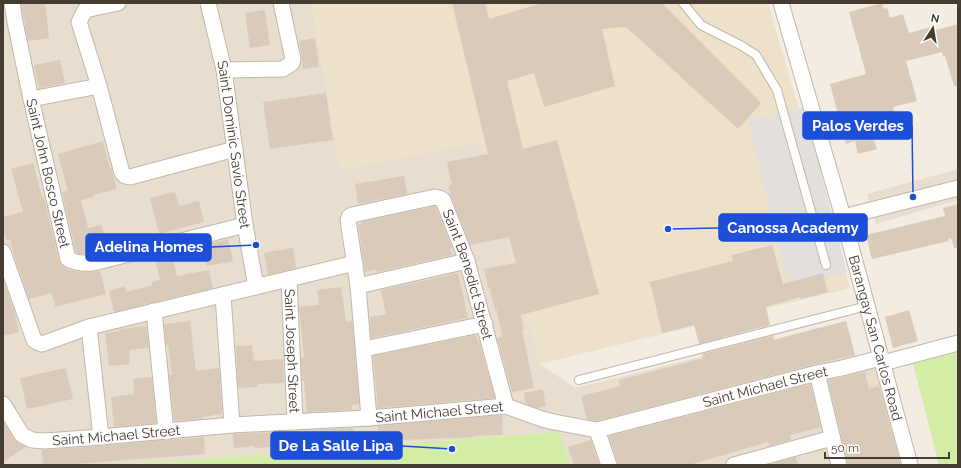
<svg xmlns="http://www.w3.org/2000/svg" width="961" height="468" font-family="Raleway,sans-serif">
	<style>
		.residential { fill: #e8ded0 }
		.education { fill: #eee1ca }
		.green { fill: #d3eca6 }
		.parking { fill: #e3dfdc }
		.building { fill: #d9caba }
		.lines { fill: none; stroke-linecap: round; stroke-linejoin: round }
		.service-casing { stroke: #c2b6a7; stroke-width: 10 }
		.minor-casing { stroke: #c2b6a7; stroke-width: 17 }
		.service { stroke: #fff; stroke-width: 8 }
		.minor { stroke: #fff; stroke-width: 15 }
		.labels { text-anchor: middle; stroke-width: 3; stroke-linejoin: round; paint-order: stroke }
		.street-label { font-size: 14px; fill: #453c32; stroke: #fff }
		.leader { fill: none; stroke: #1d4ed8; stroke-width: 1.5 }
		.callout-dot { fill: #1d4ed8; stroke: #fff; stroke-width: 1.5 }
		.callout { fill: #1d4ed8; stroke: #1d4ed8; stroke-width: 1.5 }
		.callout-label { font-size: 15px; text-anchor: middle; font-weight: bold; fill: #fff }
	</style>
	<rect width="100%" height="100%" fill="#f3ece2"/>
	<path class="residential" d="M3,3H312L340,169L481,142L540,364L575,388L846,321L859,370L882,364L908,465H569L558,432L122,465H3Z
		M958,169V200L876,224L867,194Z"/>
	<path class="education" d="M312,3H768L850,288L540,364L481,142L340,170Z"/>
	<path class="green" d="M958,352V465H939L913,364Z
		M559,432L569,465H122Z"/>
	<path class="parking" d="M804,107L847,273L789,287L747,121Z"/>
	<path class="building" d="M21,3H45L49,38L28,41Z
		M452,3H485L489,19L543,3H662L761,103L738,129L626,27L602,29L615,86L544,107L534,73L507,81L523,149L557,140L599,294L521,315L524,330H522L534,388L512,392L497,338L502,337L497,310L495,311L490,288H488L484,269L516,263L509,237L470,245L451,197L449,186L452,185L447,162L488,154Z
		M882,3L884,9L887,8L890,18L903,14L909,33L932,27L933,31L958,24V86H954L945,56H943L942,52L906,61L917,101L893,107L899,131L873,138L877,149L858,154L855,141L846,144L830,84L866,74L849,12Z
		M265,10L270,45L250,48L245,13Z
		M315,38L319,67L303,69L302,57L299,41Z
		M60,60L65,83L39,88L34,65Z
		M326,93L333,140L270,149L263,102Z
		M103,141L110,168H111L117,189L93,195V197L81,200L88,228L101,225L108,248L95,252V253L92,254H79L76,252L62,192L68,191L58,154Z
		M33,163L42,197H44L59,261L61,264L67,269L79,272H90L100,271L106,294L55,307L52,293L29,299L14,255L10,239L6,240L3,229V217L23,212L11,169Z
		M404,176L407,194L358,204L355,184Z
		M175,192L179,206L199,201L204,222L159,234L150,198Z
		M958,204V248H954L951,238L948,239L949,241L872,259L866,235L945,216L943,208Z
		M435,206L436,207L452,248H450L452,255L377,272L376,269L365,272L358,224H361V222Z
		M228,239L233,261L207,266L203,245Z
		M772,245L783,284L823,273L828,292L801,299L800,297L766,307L770,325L699,344L694,325L662,333L650,282L733,261L732,255Z
		M293,248L296,268L268,275L264,253Z
		M172,255L177,276L209,270L213,288L114,312L109,291L125,286L126,292L152,285V282L160,280L155,259Z
		M458,273L468,318L371,338L370,317L386,314L381,290Z
		M3,282H4L15,314L19,332L3,336Z
		M341,287L346,322L352,321L359,404L352,405V410L307,412L304,381H302L301,358L304,357L299,307L319,305L317,290Z
		M909,310L918,341L893,348L885,317Z
		M190,321L196,371L219,368L222,414L202,417V419L174,421L169,375H172L168,345L166,346L164,324Z
		M846,321L855,355L815,364L597,421L587,419L581,396L620,386L619,380L703,358L702,354L773,336L774,340Z
		M146,326L149,348L129,350L130,364L109,366L105,333L120,331L119,329H120Z
		M476,335L478,342L479,341L495,398L378,408L373,356Z
		M252,345L254,361L283,359L284,383L258,384V387L238,388L236,346Z
		M66,368L73,399L27,409L20,378Z
		M865,372L869,389L879,386L901,465H848L828,380Z
		M152,377L156,423L114,427L111,397L134,394L133,379Z
		M810,384L821,427L790,435L791,440L769,446L768,442L689,465H618L609,436Z
		M543,389L546,406L537,408L526,404L524,393Z
		M502,415L503,435L474,436V437L379,441L378,426Z
		M3,421L15,440L18,443L26,447L3,462Z
		M353,428L354,444L303,446V445L255,448L254,446L234,448L233,434Z
		M204,437L205,454L62,465H43L42,450L102,446L163,440L166,441L170,440Z
		M591,440L599,465H574L568,447Z
		M796,457L798,465H775L774,463Z"/>
	<g class="lines">
		<defs>
			<path id="service" d="M683,3L701,25L742,46L756,55L777,90L826,265
				M579,380L867,306"/>
			<g id="minor">
				<path id="s1" d="M12,3L15,22L31,99L68,259C76,263 84,264 93,263L245,225"/>
				<path d="M118,3L85,10L79,22L99,86L122,173L125,176L130,177L235,149"/>
				<path id="s2" d="M208,3L224,70L245,225L256,287"/>
				<path id="s3" d="M781,3L843,217L910,465"/>
				<path d="M224,70L283,69L292,63L293,59L281,3"/>
				<path d="M31,99L99,86"/>
				<path d="M843,217L958,188"/>
				<path d="M3,252L34,340L37,342L42,344L89,327L355,263"/>
				<path id="s4" d="M289,279L295,422"/>
				<path d="M358,286L467,261"/>
				<path d="M223,295L232,425"/>
				<path d="M154,311L166,432"/>
				<path d="M89,327L101,437"/>
				<path d="M364,349L485,324"/>
				<path d="M883,363L958,343"/>
				<path d="M817,373L839,465"/>
				<path id="s5" d="M3,404L22,435L32,440L45,441L101,437L232,425L369,418L506,406L542,419L554,422L597,430L817,373L842,368L881,358"/>
				<path id="s6" d="M369,418L358,286L348,220L349,217L352,215L435,197L439,198L443,200L467,261L506,406"/>
				<path d="M597,430L609,465"/>
				<path d="M734,465L832,438"/>
			</g>
		</defs>
		<use href="#service" class="service-casing"/>
		<use href="#minor" class="minor-casing"/>
		<use href="#service" class="service"/>
		<use href="#minor" class="minor"/>
	</g>
	<g class="labels">
		<g class="street-label">
			<text dy="5" stroke="none"><textPath href="#s2" startOffset="144">Saint Dominic Savio Street</textPath></text>
			<text dy="5" stroke="none"><textPath href="#s1" startOffset="174">Saint John Bosco Street</textPath></text>
			<text dy="5" stroke="none"><textPath href="#s6" startOffset="378">Saint Benedict Street</textPath></text>
			<text dy="5" stroke="none"><textPath href="#s3" startOffset="348">Barangay San Carlos Road</textPath></text>
			<text dy="5" stroke="none"><textPath href="#s4" startOffset="72">Saint Joseph Street</textPath></text>
			<text dy="5" stroke="none"><textPath href="#s5" startOffset="791">Saint Michael Street</textPath></text>
			<text dy="5" stroke="none"><textPath href="#s5" startOffset="456">Saint Michael Street</textPath></text>
			<text dy="5" stroke="none"><textPath href="#s5" startOffset="132">Saint Michael Street</textPath></text>
		</g>
	</g>
	<path class="leader" d="M913 197L912 126M668 229L719 228M256 245L211 247M452 449L402 446"/>
	<g class="callout-dot">
		<circle cx="913" cy="197" r="4"/>
		<circle cx="668" cy="229" r="4"/>
		<circle cx="256" cy="245" r="4"/>
		<circle cx="452" cy="449" r="4"/>
	</g>
	<g class="callout">
		<rect x="803" y="112" width="109" height="27" rx="4"/>
		<rect x="719" y="214" width="148" height="27" rx="4"/>
		<rect x="86" y="234" width="125" height="27" rx="4"/>
		<rect x="271" y="432" width="131" height="27" rx="4"/>
	</g>
	<g class="callout-label">
		<text x="858" y="131">Palos Verdes</text>
		<text x="793" y="233">Canossa Academy</text>
		<text x="149" y="252">Adelina Homes</text>
		<text x="336" y="451">De La Salle Lipa</text>
	</g>
	<rect width="961" height="468" fill="none" stroke="#453c32" stroke-width="8"/>
	<g transform="translate(933 28) rotate(12)" stroke="#ffffff" stroke-width="3" paint-order="stroke">
	<path d="M0-3L7 15L0 10L-7 15Z" fill="#453c32"/>
	<text y="-6" font-size="11" font-weight="bold" text-anchor="middle" fill="#453c32">N</text>
	</g>
	<path d="M825 452v6h124v-6" fill="none" stroke="#453c32" stroke-width="2"/>
	<text x="831" y="452" font-size="12" fill="#453c32" stroke="#ffffff" stroke-width="3" paint-order="stroke">50 m</text>
</svg>
